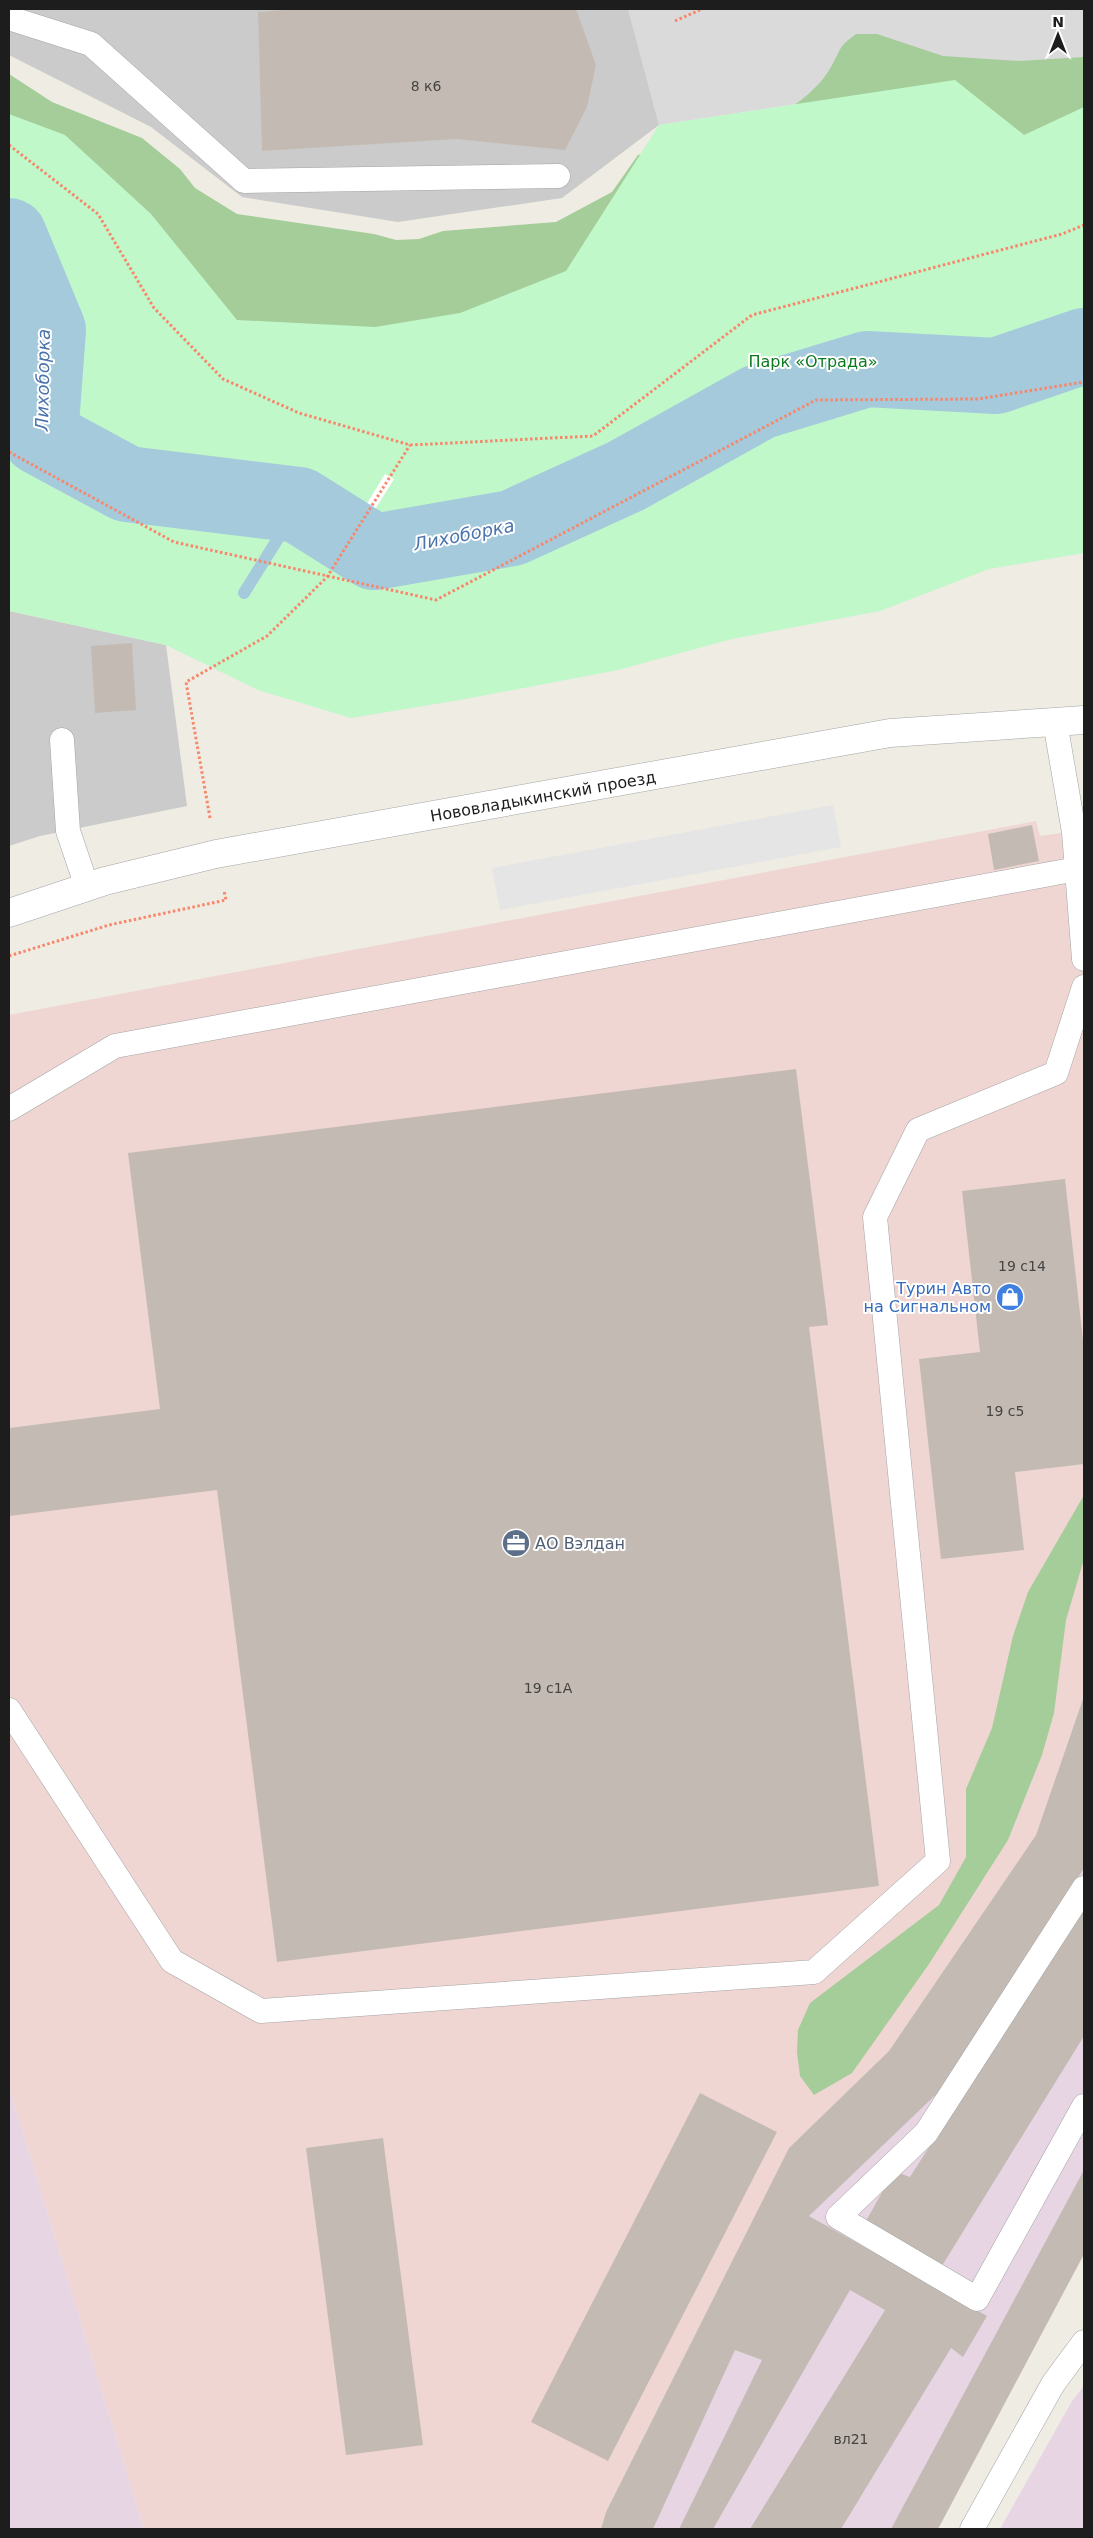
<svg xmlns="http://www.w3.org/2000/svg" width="1093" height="2538" font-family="'DejaVu Sans',sans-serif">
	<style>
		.residential { fill: #dbdada }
		.commercial { fill: #efd6d3 }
		.industrial { fill: #e7d5e3 }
		.religious { fill: #cbcbcb }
		.forest { fill: #a4cd99 }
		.park { fill: #c0f8ca }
		.parking { fill: #e5e5e5 }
		.pier { fill: #fff }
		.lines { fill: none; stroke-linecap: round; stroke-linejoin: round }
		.stream { stroke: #a4cadc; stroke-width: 12 }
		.river { stroke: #a4cadc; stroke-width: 76 }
		.building { fill: #c3bbb3 }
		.lane-casing { stroke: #a4a4a4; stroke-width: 25 }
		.street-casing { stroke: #a4a4a4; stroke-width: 29 }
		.path { stroke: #f8866b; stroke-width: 3; stroke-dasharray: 2.5 2.5; stroke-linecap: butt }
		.lane { stroke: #fff; stroke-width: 24 }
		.street { stroke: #fff; stroke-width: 28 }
		.labels { text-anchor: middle; stroke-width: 4; stroke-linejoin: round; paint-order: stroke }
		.number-label { font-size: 14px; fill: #464442 }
		.park-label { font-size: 16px; fill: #0d7a1f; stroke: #fff }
		.street-label { font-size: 16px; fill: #1d1d1d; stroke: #fff }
		.shop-label { font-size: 16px; fill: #366cbe; stroke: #fff; text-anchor: end }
		.service-label { font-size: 16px; fill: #4e5e75; stroke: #fff; text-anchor: start }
		.water-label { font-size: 18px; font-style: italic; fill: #4b73ac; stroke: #fff }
	</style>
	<rect width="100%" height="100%" fill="#eeece3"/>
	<path class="residential" d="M628,9H1084V107L955,80L659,125Z"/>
	<path class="commercial" d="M1036,821L1040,836L1084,830V1695L1036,1835L889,2051L789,2148L606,2512L601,2529H144L9,2087V1015Z"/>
	<path class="industrial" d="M1084,1695V2254L938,2529H601L606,2512L789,2148L889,2051L1036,1835Z
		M9,2087L144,2529H9Z
		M1084,2386V2529H1000L1072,2401Z"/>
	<path class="religious" d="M9,9H628L659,125L562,198L398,222L242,197L151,127L9,55Z
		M9,611L166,645L187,806L40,836L9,846Z"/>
	<path class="forest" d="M856,34H877L943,56L1019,61L1084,57V206L444,479L9,183V74L52,102L142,138L180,169L195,188L237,214L374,234L396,240L419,239L443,231L556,222L612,192L638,155L779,115C798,104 820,87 831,67C842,48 837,48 856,34Z
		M1084,1495V1559L1066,1620L1054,1713L1042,1755L1008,1840L929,1964L852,2073L814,2095L800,2076L797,2052L798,2030L810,2003L939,1905L966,1857V1789L992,1728L1013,1636L1028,1592Z"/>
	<path class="park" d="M955,80L1024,135L1084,107V553L989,569L880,611L732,639L618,670L460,700L351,718L258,690L166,645L9,611V114L65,135L151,214L237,320L375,327L460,313L566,271L659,125Z"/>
	<path class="parking" d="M833,805L841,847L500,910L492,868Z"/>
	<path class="pier" d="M385,474L394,479L339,567L331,562Z"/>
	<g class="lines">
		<path class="stream" d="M244,593L299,505"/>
		<path class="river" d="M9,236L48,330L40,437L127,484L299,505L374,552L512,528L626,476L759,402L867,369L996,376L1084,346"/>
	</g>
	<path class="building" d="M296,9H576L596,65L587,107L565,150L456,139L262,151L258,12Z
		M132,643L136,710L95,713L91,646Z
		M1032,825L1039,861L994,870L988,834Z
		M796,1069L828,1325L809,1327L879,1886L277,1962L217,1490L9,1516V1428L160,1409L128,1153Z
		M1065,1179L1084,1349V1464L1015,1472L1024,1550L941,1559L919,1359L980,1352L962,1191Z
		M1084,1696V1868L949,2082L809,2216L987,2316L963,2357L951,2348L841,2529H750L885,2310L850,2290L713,2529H679L762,2360L735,2350L653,2529H601L606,2512L789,2148L889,2051L1036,1835Z
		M1084,1904V2036L940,2269L866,2221L894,2171L910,2177Z
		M700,2093L777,2132L608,2461L531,2422Z
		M383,2138L423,2445L346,2455L306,2148Z
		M1084,2170V2254L938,2529H891Z"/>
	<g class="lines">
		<defs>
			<path id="lane" d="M9,18L91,44L244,181L558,176
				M1055,722L1074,832L1084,959
				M62,740L68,831L87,887
				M9,1109L115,1046L1077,869
				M9,1710L172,1961L261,2011L814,1972L938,1861L875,1217L918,1130L1056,1073L1084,987
				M1084,1888L926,2133L838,2217L977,2299L1084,2106
				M972,2529L1053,2384L1084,2342"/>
			<path id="street" d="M9,913L105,881L216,854L890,733L1084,720"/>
		</defs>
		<use href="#lane" class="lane-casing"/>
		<use href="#street" class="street-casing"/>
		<path class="path" d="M675,21L702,9
			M9,145L98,214L154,308L223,379L299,413L410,445L593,436L752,315L1062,234L1084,225
			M9,452L174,542L436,600L816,400L978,399L1084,382
			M210,818L186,682L267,636L327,577L410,445
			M9,956L109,925L226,900L224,891"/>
		<use href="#lane" class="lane"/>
		<use href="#street" class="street"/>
	</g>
	<defs>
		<symbol id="shop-disc" viewBox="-11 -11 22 22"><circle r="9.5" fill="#3f7fe0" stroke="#fff"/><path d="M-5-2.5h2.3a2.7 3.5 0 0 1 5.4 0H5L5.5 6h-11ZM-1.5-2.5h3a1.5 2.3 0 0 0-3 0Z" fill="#fff"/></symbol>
		<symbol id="office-disc" viewBox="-11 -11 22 22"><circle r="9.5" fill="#5c6f8a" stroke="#fff"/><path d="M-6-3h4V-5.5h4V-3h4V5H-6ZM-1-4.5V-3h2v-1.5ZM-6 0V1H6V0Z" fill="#fff"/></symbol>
	</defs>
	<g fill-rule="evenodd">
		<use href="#shop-disc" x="994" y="1281" width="32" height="32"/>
		<use href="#office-disc" x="500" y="1527" width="32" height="32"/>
	</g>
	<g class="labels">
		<g class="number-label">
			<text x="426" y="91">8 к6</text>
			<text x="1022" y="1271">19 с14</text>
			<text x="1005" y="1416">19 с5</text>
			<text x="548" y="1693">19 с1А</text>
			<text x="851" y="2444">вл21</text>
		</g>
		<g class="park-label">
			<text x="813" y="367">Парк «Отрада»</text>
		</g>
		<g class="street-label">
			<text transform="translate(543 796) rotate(-10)" y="6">Нововладыкинский проезд</text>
		</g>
		<g class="shop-label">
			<text x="991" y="1294">Турин Авто<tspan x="991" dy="18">на Сигнальном</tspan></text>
		</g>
		<g class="service-label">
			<text x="535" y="1549">АО Вэлдан</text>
		</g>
		<g class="water-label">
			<text transform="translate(43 380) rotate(-89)" y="6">Лихоборка</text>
			<text transform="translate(464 535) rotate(-11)" y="6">Лихоборка</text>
		</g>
	</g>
	<rect width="1093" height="2538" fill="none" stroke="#1d1d1d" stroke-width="20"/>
	<g transform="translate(1058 35)" stroke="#ffffff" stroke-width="4" paint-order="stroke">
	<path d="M0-4L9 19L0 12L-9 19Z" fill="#1d1d1d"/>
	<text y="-8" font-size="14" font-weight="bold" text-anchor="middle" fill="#1d1d1d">N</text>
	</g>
</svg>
